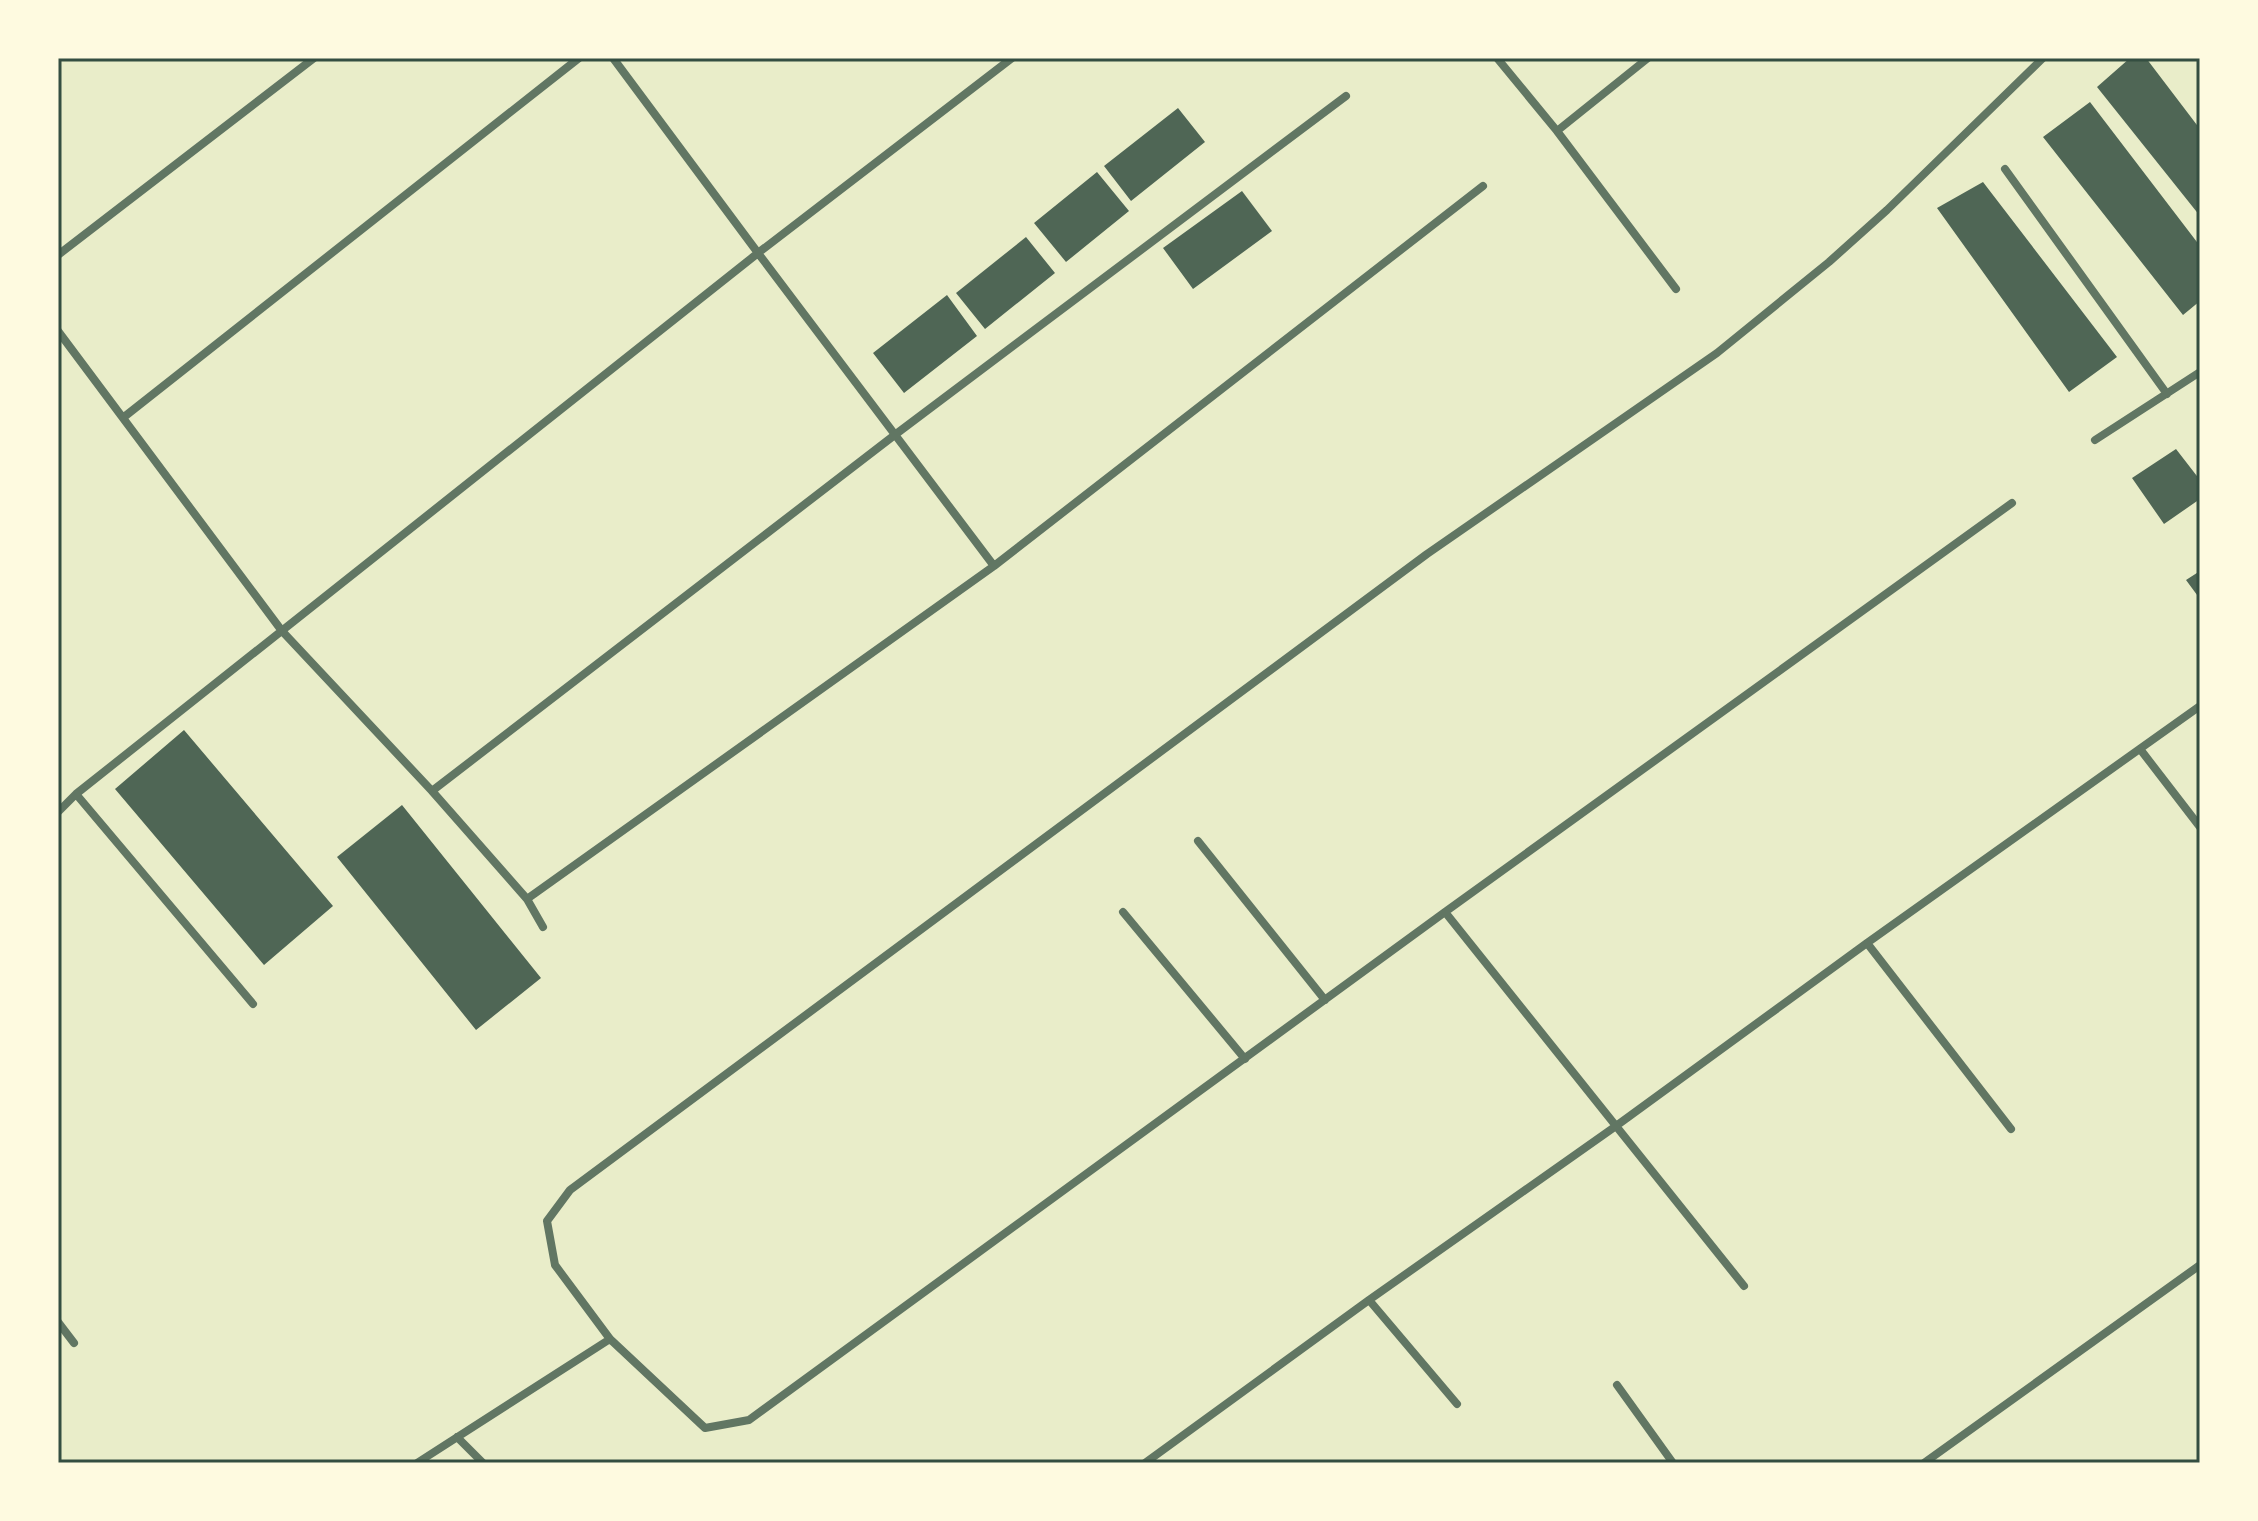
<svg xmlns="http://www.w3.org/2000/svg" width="2258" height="1521" font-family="Commissioner,sans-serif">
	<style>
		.building { fill: #4f6655 }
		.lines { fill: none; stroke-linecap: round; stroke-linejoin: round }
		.minor { stroke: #617663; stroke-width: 8 }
		.neatline { fill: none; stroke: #344e41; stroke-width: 3 }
	</style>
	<rect width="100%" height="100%" fill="#e9edc9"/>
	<path class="building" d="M2130,58H2146L2200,129V216L2097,87Z
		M2090,102L2200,246V301L2183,315L2043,137Z
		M1178,108L1205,142L1131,201L1104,166Z
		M1097,172L1129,211L1066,262L1034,223Z
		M1983,182L2117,357L2069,392L1937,208Z
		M1242,191L1272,231L1193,289L1163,248Z
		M1026,237L1055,273L985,329L956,293Z
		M947,295L977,336L904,393L873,353Z
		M2176,449L2200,480V499L2164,524L2132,478Z
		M2200,571V599L2186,580Z
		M184,730L333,906L264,965L115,789Z
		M402,805L541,978L476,1030L337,857Z"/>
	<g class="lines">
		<path class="minor" d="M613,58L758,253L994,566
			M1497,58L1557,131L1676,289
			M1557,131L1648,58
			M2005,169L2167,394
			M58,255L314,58
			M58,331L282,631L432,791L527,899L543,927
			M124,417L579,58
			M2095,440L2200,372
			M2012,503L1445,912L749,1420L705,1428L610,1339L555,1265L547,1221L570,1190L1427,554L1717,353L1829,262L1887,210L2043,58
			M2140,749L2200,827
			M432,791L896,434L1346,96
			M76,794L253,1004
			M58,812L76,794L758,253L1012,58
			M1198,841L1325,1000
			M527,899L994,566L1483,186
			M1123,912L1245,1059
			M1445,912L1616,1126L1867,943L2200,706
			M1867,943L2011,1129
			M1369,1300L1457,1404
			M58,1322L74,1343
			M1617,1385L1673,1463
			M457,1437L483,1463
			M417,1463L610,1339
			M1145,1463L1369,1300L1616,1126L1744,1286
			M1924,1463L2200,1265"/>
	</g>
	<rect width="2258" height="1521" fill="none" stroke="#fefae0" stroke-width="120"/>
	<rect x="60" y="60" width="2138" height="1401" class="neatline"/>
</svg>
